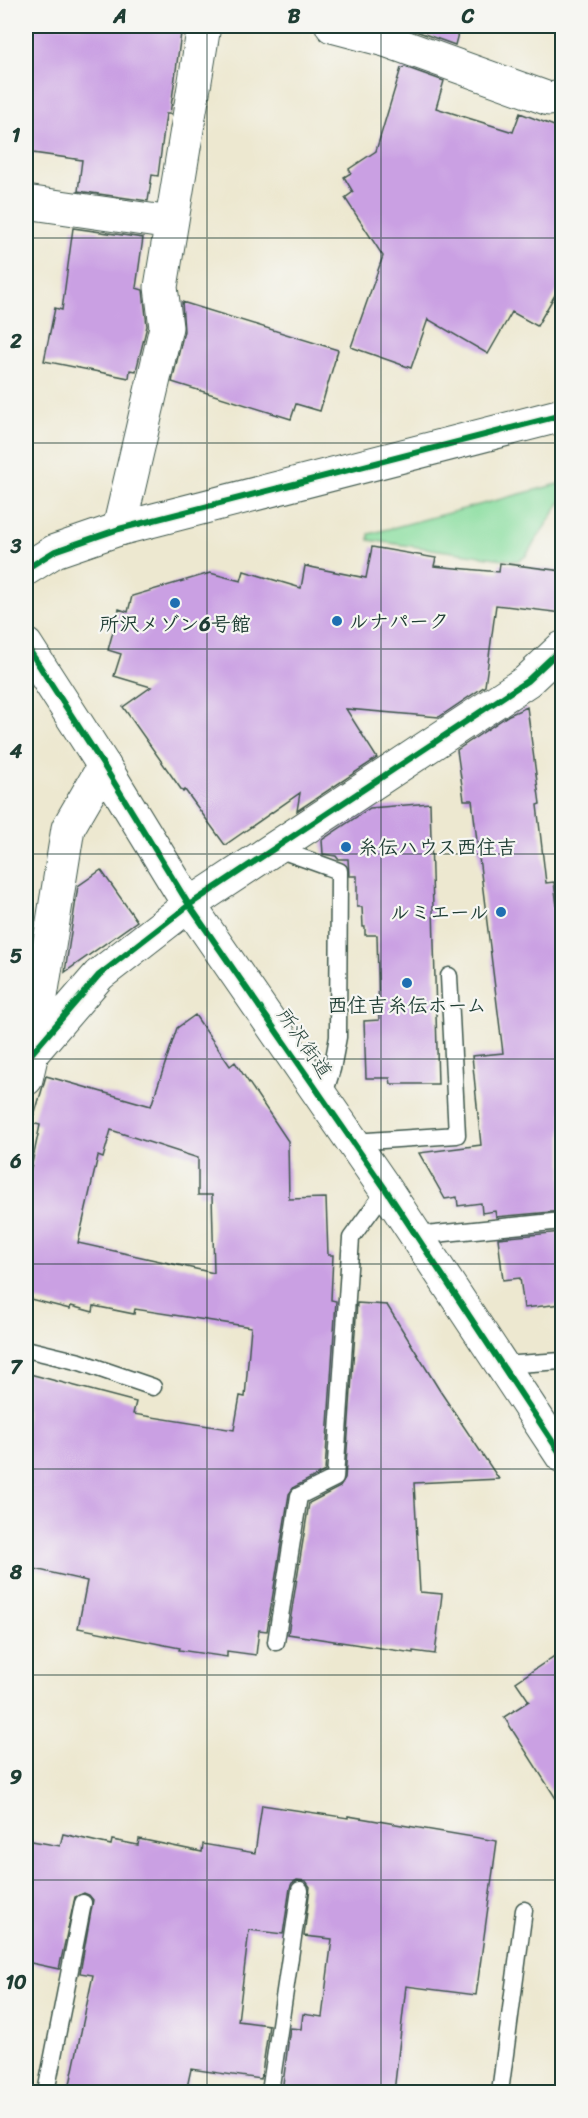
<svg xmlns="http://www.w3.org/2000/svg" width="588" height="2118" font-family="Sriracha,'Klee One',sans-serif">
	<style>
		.green { fill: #8bdea0; stroke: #558e6a; stroke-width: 1.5 }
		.building { fill: #caa0e3; fill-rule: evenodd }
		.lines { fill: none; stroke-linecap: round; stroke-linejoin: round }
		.lane-casing { stroke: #3e574b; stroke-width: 19 }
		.street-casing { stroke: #3e574b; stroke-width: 35 }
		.secondary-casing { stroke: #3e574b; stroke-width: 35 }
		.primary-casing { stroke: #3e574b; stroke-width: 35 }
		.lane { stroke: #fff; stroke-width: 16 }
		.street { stroke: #fff; stroke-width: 33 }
		.secondary { stroke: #fff; stroke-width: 33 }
		.primary { stroke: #fff; stroke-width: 33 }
		.cycleway-casing { stroke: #f6f6f2; stroke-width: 10 }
		.cycleway { stroke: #00873e; stroke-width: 6 }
		.grid { fill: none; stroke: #1f3d34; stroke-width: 1.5; stroke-opacity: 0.55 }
		.poi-dot { fill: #1f6fb2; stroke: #f6f6f2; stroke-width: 2 }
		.labels { text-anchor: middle; stroke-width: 4.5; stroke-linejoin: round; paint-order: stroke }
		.poi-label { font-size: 20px; font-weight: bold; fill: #1f3d34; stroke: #f6f6f2; text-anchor: start }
		.street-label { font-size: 20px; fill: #1f3d34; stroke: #f6f6f2 }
		.neatline { fill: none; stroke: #1f3d34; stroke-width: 2 }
		.grid-label { font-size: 20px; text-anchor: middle; font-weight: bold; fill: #1f3d34 }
	</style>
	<rect width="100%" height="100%" fill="#f6f6f2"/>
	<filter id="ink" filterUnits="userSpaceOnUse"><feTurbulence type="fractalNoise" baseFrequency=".0167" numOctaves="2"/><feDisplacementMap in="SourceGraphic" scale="12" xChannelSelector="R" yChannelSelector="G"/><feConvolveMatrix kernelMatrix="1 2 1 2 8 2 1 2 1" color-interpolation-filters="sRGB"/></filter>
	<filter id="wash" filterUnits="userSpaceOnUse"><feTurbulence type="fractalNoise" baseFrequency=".008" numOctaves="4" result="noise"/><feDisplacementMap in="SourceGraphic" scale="24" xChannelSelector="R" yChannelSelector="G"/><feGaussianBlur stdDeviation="1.35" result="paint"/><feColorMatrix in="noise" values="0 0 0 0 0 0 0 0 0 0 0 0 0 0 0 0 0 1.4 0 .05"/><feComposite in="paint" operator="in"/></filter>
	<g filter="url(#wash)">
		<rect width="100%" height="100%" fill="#ede8d0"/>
		<path class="green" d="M562,483V500L525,557L517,561L369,540V534Z"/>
		<g id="blocks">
			<path class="building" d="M26,26H182L170,114H166L158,176L152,175L148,201L78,191L82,160L26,152Z
				M417,26H460L455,45L416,31Z
				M405,67L444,81L436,108L513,132L520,113L562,129V283L537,326L512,312L488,354L428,319L411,368L351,347L383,256L345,198L353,192L344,177L351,173L349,169L376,151L401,68Z
				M73,228L143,238L136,288L143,290L147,326L136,371L130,370L129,378L44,361L55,308L62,310Z
				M182,302L338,350L320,411L296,404L291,419L172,382L184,331Z
				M372,547L436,558L434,566L499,572L500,563L562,571V613L496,605L485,686L439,717L346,709L377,758L297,811L300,793L225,845L185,790L183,792L123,707L151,687L114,676L121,654L108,650L119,609L128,612L132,596L210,573L241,581L244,571L301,588L305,566L366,578Z
				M527,707L540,804L537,805L546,883L554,882L562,946V1211L496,1217L495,1211L482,1213L481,1203L458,1206L457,1197L445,1199L419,1153L481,1145L472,1056L503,1053L472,800H464L457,750L509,715Z
				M430,803L438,1084H391L390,1078H366L364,1021L379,1020L377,935H365V927H363L362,907H357V876H349L348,859H338L336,856L323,854L322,840L370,808Z
				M101,870L137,921L65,972L78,886Z
				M195,1015L230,1066L235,1062L288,1141L289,1199L326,1198L328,1255H333L331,1300L336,1301L325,1471L294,1487L289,1494L267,1631L259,1630L256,1655L227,1651V1657L179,1650L180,1648L78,1628L87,1581L26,1567V1373L136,1402L133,1414L234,1430L240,1396L245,1397L251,1327L135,1309L134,1314L94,1306L93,1312L71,1306L70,1309L26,1298V1192L40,1125L32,1123L46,1076L151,1106L177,1028ZM111,1130L198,1158V1195H212L214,1273L78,1243L98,1156L103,1158Z
				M562,1232V1304L524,1308L520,1278L503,1280L498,1238Z
				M357,1303L387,1305L440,1391L499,1479L414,1483L420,1592L442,1594L435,1654L413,1651V1653L288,1634L309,1503L340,1487L345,1479Z
				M562,1651V1808L504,1717L529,1701L516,1682Z
				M262,1805L348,1818V1816L497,1841L476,1995L406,1986L394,2092H282L290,2028L301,2029L303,2014L322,2017L332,1939L304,1936L310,1887L306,1881L297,1880L292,1883L290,1888L283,1934L249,1930L238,2021L269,2025L261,2079L191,2069L186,2092H89L69,2089L93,1975L80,1973L93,1900L89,1895L84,1893L75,1897L59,1969L26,1962V1840L60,1846L63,1834L111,1845L112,1840L138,1845L139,1839L202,1852L203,1844L255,1853Z"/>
		</g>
	</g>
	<g filter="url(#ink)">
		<use href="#blocks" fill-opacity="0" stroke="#3e574b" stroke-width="1.5"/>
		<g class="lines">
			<defs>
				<path id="lane" d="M275,848L339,871L338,1037L332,1069L323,1098
					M353,1142L457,1135L449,976
					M416,1236L562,1221
					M26,1349L80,1362L153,1387
					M502,1365L562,1361
					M276,1642L299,1496L335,1478L351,1238L386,1190
					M46,2092L83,1903
					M270,2092L300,1890
					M500,2092L524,1910"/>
				<path id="street" d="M332,26L385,40L549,99L562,97
					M26,202L171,223
					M119,529L166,327L161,287L204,26
					M32,1053L99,975L189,905L527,681L562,648
					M26,1079L32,1053L68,828L104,766"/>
				<path id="secondary" d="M26,569L55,551L119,529L562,415"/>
				<path id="primary" d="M26,645L104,766L189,905L386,1190L562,1456"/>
			</defs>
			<use href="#lane" class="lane-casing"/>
			<use href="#street" class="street-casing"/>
			<use href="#secondary" class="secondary-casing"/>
			<use href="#primary" class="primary-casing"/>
			<use href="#lane" class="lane"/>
			<use href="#street" class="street"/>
			<use href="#secondary" class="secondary"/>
			<use href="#primary" class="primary"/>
			<defs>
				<path id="cycleway" d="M26,569L55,551L119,529L562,415
					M26,645L104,766L189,905L386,1190L562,1456
					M32,1053L99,975L189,905L527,681L562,648"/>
			</defs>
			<use href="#cycleway" class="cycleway-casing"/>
			<use href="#cycleway" class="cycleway"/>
		</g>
	</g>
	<path class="grid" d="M207,26V2092M381,26V2092M26,238H562M26,443H562M26,649H562M26,854H562M26,1059H562M26,1264H562M26,1469H562M26,1675H562M26,1880H562"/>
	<g class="poi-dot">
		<circle cx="175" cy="603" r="6"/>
		<circle cx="337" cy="621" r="6"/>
		<circle cx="346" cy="847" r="6"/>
		<circle cx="501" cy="912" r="6"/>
		<circle cx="407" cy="983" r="6"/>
	</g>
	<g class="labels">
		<g class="poi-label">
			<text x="349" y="628">ルナパーク</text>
			<text x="175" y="631" text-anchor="middle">所沢メゾン6号館</text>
			<text x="358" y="854">糸伝ハウス西住吉</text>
			<text x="489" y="919" text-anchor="end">ルミエール</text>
			<text x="407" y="1012" text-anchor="middle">西住吉糸伝ホーム</text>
		</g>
		<g class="street-label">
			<text transform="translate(305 1043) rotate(55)" y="7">所沢街道</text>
		</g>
	</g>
	<rect width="588" height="2118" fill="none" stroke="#f6f6f2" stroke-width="66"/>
	<rect x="33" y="33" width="522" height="2052" class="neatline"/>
	<g class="grid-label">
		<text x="120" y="23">A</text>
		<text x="294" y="23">B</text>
		<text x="468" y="23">C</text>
		<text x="16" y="142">1</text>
		<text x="16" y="348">2</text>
		<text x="16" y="553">3</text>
		<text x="16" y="758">4</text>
		<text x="16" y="963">5</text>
		<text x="16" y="1168">6</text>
		<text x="16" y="1374">7</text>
		<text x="16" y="1579">8</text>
		<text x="16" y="1784">9</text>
		<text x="16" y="1989">10</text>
	</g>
</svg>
